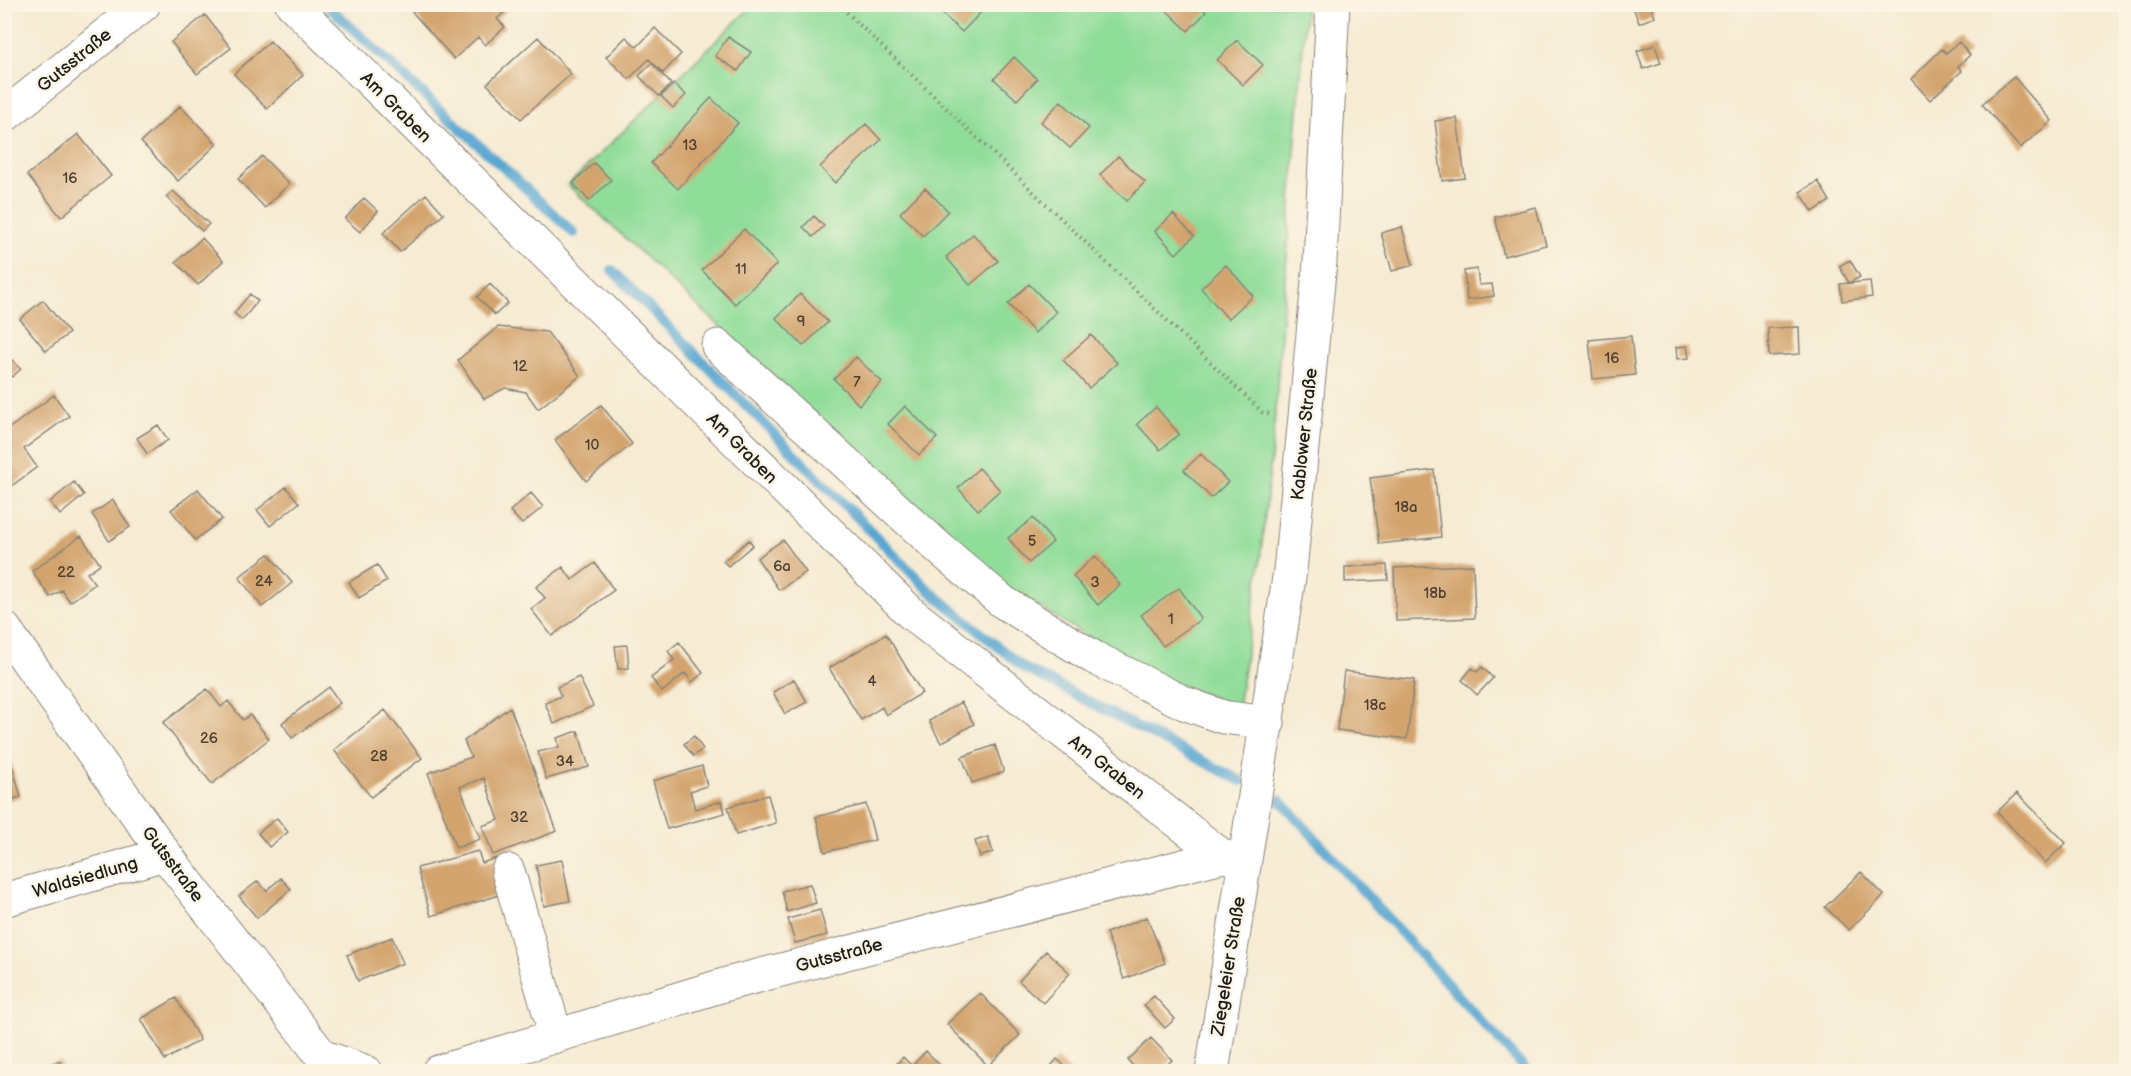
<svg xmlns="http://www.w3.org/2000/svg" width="2131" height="1076" font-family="'Balsamiq Sans',sans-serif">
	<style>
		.green { fill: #90dd9a; stroke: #567c5b; stroke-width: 1.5 }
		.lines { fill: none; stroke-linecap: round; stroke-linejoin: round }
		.stream { stroke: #58a6d1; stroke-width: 10 }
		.building { fill: #d3a46e }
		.minor-casing { stroke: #898478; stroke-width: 35 }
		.path { stroke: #898478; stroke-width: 4; stroke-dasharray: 1.5 4.5; stroke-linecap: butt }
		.minor { stroke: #fff; stroke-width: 33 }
		.labels { text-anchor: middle; stroke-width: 4.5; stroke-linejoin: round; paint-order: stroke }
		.number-label { font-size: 15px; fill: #4a3e30 }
		.street-label { font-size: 18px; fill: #1c1c1c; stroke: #fcf5e5 }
	</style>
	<rect width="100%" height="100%" fill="#fcf5e5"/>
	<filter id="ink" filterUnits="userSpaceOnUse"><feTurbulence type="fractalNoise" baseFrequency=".0167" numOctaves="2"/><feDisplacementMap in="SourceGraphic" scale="12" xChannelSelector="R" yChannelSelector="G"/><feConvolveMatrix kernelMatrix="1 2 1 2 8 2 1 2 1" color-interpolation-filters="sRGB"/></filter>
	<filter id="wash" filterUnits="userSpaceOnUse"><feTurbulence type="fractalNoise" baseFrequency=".008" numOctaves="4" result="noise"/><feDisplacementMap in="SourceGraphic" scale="24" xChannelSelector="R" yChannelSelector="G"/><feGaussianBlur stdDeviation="1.35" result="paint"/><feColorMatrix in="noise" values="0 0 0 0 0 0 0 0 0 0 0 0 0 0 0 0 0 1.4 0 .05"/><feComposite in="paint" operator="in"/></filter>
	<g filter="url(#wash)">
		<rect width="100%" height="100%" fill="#f6ebd3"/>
		<path class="green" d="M753,5H1306L1273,440L1260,562L1238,707L1151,674L1012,591L950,540L568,185Z"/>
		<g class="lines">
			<path class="stream" d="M326,4L574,233
				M612,270L930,591L1024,668L1241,781
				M1280,800L1528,1072"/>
		</g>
		<g id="blocks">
			<path class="building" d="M405,4H513L497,19L505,27L485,45L478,37L454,59Z
				M945,4H974L982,11L962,32L939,11Z
				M1160,4H1198L1206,12L1188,31Z
				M1632,4H1650L1655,17L1639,23Z
				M205,15L231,48L197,74L171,42Z
				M655,28L681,54L663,73L649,59L629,79L606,57L626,37L637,47Z
				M538,37L571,74L521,119L487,84Z
				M728,37L751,52L738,71L715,56Z
				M1237,40L1263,65L1243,85L1217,60Z
				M270,41L303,75L267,109L234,74Z
				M1959,42L1970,55L1958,66L1962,71L1930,100L1911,79L1942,49L1946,53Z
				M1655,45L1661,63L1643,69L1637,51Z
				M1014,57L1037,79L1017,100L994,79Z
				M652,63L671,84L659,96L639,76Z
				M2014,77L2052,121L2020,148L1982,104Z
				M674,84L686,95L673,108L661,96Z
				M711,98L738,123L678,189L651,163Z
				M1061,101L1089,128L1070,148L1041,122Z
				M180,106L217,144L178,181L141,142Z
				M1457,118L1465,178L1442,181L1435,121Z
				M866,124L881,140L835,183L820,167Z
				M78,134L111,176L61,217L27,175Z
				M262,156L289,184L265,208L238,179Z
				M1118,156L1145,182L1127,201L1100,175Z
				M594,163L611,180L589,201L573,183Z
				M1818,181L1830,201L1813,212L1800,192Z
				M925,188L948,211L923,236L900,213Z
				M173,191L209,224L202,231L166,197Z
				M426,194L444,214L400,252L383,233Z
				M364,198L378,211L360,232L345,219Z
				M1536,207L1546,245L1504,256L1495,217Z
				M1173,214L1194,236L1176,254L1155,231Z
				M814,216L824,226L813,237L803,227Z
				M1402,227L1413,265L1392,271L1381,233Z
				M744,229L777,264L735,304L702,270Z
				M973,234L998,261L970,285L946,257Z
				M202,238L223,261L198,285L176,262Z
				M1850,260L1860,277L1849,283L1839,266Z
				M1226,265L1253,296L1228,319L1201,288Z
				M1477,269L1479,285L1492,284L1494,296L1467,300L1464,271Z
				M1870,281L1872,297L1842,301L1840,284Z
				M490,284L508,303L495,315L477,297Z
				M1029,284L1056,312L1035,333L1008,304Z
				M250,294L258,301L242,320L234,313Z
				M800,294L828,322L803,346L776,318Z
				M43,300L69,333L46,351L20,319Z
				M498,327L547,332L580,376L538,409L526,392L505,388L484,399L458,360Z
				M1799,327L1800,354L1769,356L1768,328Z
				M1091,335L1117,363L1089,388L1063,360Z
				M1631,336L1635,375L1593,379L1589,340Z
				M1687,346L1689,358L1677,359L1676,347Z
				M856,357L882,382L859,405L834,379Z
				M11,359L21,369L12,377L4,369Z
				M54,395L69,416L24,449L37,467L6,490L4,432Z
				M601,405L632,444L586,481L555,440Z
				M905,406L937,438L919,455L888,424Z
				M1156,407L1179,434L1160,450L1137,424Z
				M158,425L168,440L147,454L137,438Z
				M1201,454L1228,482L1211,498L1184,470Z
				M979,468L1000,490L978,510L958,488Z
				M1434,470L1441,537L1379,544L1370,478Z
				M74,482L84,495L60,515L50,502Z
				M286,487L299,503L270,526L257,510Z
				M198,489L222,519L195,540L171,510Z
				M531,493L543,507L522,524L510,511Z
				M113,500L130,527L109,541L92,514Z
				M1033,518L1053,542L1029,563L1008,538Z
				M81,536L100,564L87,573L95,584L70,602L62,590L50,597L32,571Z
				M749,540L753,545L728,566L723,561Z
				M783,540L806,572L779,590L757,558Z
				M269,554L292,583L262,607L239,577Z
				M1095,556L1120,585L1098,605L1073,576Z
				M595,563L614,590L552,636L531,609L545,598L536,587L563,567L572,580Z
				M377,565L387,581L359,598L349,582Z
				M1387,565L1388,580L1345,582V567Z
				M1473,565L1475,618L1396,621L1394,568Z
				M1179,588L1201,619L1163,646L1141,615Z
				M886,634L922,693L886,715L882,707L861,720L829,668Z
				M679,642L703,673L692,682L685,673L662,692L651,678L674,660L668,651Z
				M627,645L629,668L618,669L615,646Z
				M1482,667L1493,678L1477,695L1462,680L1472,668L1477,672Z
				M1344,671L1414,680L1407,739L1337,730Z
				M579,677L593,706L554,724L545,703L561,696L557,687Z
				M794,679L807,702L785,714L773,692Z
				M329,687L340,703L292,738L282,723Z
				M207,689L221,707L228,701L243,720L250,715L269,739L212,784L163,723Z
				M961,702L974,724L941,743L929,721Z
				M510,707L557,831L493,855L482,826L499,820L484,778L460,787L480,839L456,848L428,773L471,757L464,741Z
				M385,710L422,758L371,797L334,750Z
				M578,731L589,767L546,779L538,752L559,747L557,738Z
				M694,736L703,749L693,756L684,744Z
				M4,737L21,797L4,801Z
				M995,745L1004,772L972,783L962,757Z
				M702,766L707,786L690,791L695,809L722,801L725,813L667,829L653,781Z
				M2017,793L2066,843L2045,863L1997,812Z
				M768,795L776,823L736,835L728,807Z
				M866,804L875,840L825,852L816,817Z
				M277,818L288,832L269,847L258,833Z
				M988,837L993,852L980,857L975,841Z
				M478,851L482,863L496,858L506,893L431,916L417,868Z
				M562,860L570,901L544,906L536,865Z
				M1861,872L1884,895L1849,930L1825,907Z
				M281,878L291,889L257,918L239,896L258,881L266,891Z
				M810,884L816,903L787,912L782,891Z
				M820,910L827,935L795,943L788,919Z
				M1147,917L1165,963L1124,979L1106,933Z
				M392,937L403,963L358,981L347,955Z
				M1046,951L1070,973L1043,1003L1019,981Z
				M980,993L1020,1035L988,1066L947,1024Z
				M1154,996L1175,1019L1165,1028L1144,1005Z
				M176,998L200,1040L165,1060L141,1019Z
				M1151,1038L1172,1060L1160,1072H1138L1128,1060Z
				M926,1051L942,1067L938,1072H889L903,1057L912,1066Z
				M1057,1059L1071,1072H1046Z
				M60,1061L63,1072H25V1071Z"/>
		</g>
	</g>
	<g filter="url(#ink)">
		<use href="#blocks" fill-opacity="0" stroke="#898478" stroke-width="1.5"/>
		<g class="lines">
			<defs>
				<path id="minor" d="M292,4L912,614L1222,856
					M4,116L144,4
					M718,346L940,549L1003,602L1093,657L1184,703L1223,717L1268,723
					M4,628L165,854L322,1056L366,1072
					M508,871L556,1036
					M4,900L165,854
					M438,1072L727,984L1222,856L1238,859
					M1212,1072L1290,571L1320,262L1333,4"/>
			</defs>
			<use href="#minor" class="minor-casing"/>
			<path class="path" d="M838,4L1262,412L1270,414"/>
			<use href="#minor" class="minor"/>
		</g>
	</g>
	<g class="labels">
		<g class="number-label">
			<text x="690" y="150">13</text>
			<text x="70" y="183">16</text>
			<text x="741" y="274">11</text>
			<text x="801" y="326">9</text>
			<text x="1612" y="363">16</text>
			<text x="520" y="371">12</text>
			<text x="857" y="387">7</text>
			<text x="592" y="450">10</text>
			<text x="1406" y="512">18a</text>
			<text x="1032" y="546">5</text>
			<text x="782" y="571">6a</text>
			<text x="66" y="577">22</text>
			<text x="264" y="586">24</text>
			<text x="1095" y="587">3</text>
			<text x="1435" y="598">18b</text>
			<text x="1171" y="624">1</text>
			<text x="872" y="686">4</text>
			<text x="1375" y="710">18c</text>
			<text x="209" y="743">26</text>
			<text x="379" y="761">28</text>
			<text x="565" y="766">34</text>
			<text x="519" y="822">32</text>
		</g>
		<g class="street-label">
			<text transform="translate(74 60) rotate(-39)" y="6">Gutsstraße</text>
			<text transform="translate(396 107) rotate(45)" y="6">Am Graben</text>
			<text transform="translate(1304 434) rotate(-84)" y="6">Kablower Straße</text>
			<text transform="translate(742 448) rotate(45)" y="6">Am Graben</text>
			<text transform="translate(1107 767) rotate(38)" y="6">Am Graben</text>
			<text transform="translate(173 864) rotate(53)" y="6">Gutsstraße</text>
			<text transform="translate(85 877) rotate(-16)" y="6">Waldsiedlung</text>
			<text transform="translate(839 955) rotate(-15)" y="6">Gutsstraße</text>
			<text transform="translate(1228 966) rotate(-81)" y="6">Ziegeleier Straße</text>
		</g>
	</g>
	<rect width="2131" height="1076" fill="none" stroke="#fcf5e5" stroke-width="24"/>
</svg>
